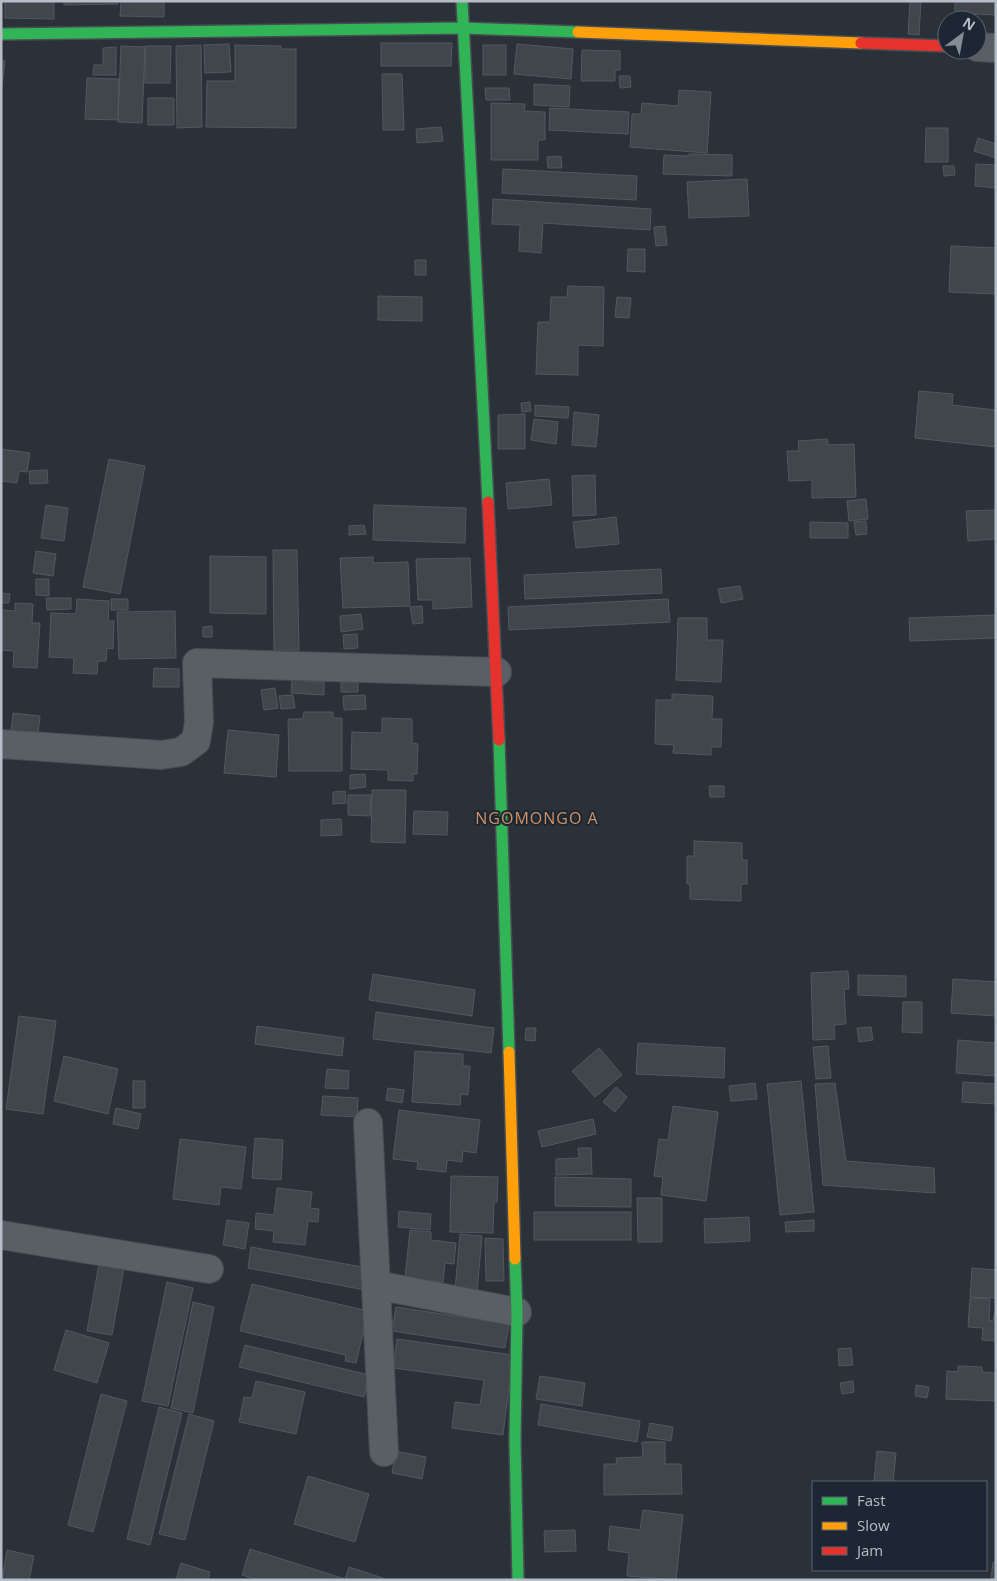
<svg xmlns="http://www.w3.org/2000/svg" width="997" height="1581" font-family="'Open Sans',sans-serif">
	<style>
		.building { fill: #41464d; stroke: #52585f }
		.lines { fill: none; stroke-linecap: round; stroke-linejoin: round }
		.street-casing { stroke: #484d53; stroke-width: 30 }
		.fast-casing { stroke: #484d53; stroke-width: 14 }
		.slow-casing { stroke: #484d53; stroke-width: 14 }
		.jam-casing { stroke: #484d53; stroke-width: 14 }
		.street { stroke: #5a5f66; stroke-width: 28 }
		.fast { stroke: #30b455; stroke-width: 11 }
		.slow { stroke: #ff9f0a; stroke-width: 11 }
		.jam { stroke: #e5322d; stroke-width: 11 }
		.labels { text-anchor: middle; stroke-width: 4; stroke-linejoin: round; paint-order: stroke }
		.quarter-label { font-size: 16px; letter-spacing: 1px; fill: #d49264; stroke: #1d2733 }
	</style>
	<rect width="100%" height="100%" fill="#2a3138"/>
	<path class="building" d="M5,1H54V19L5,18Z
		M64,1H118V4L64,5Z
		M121,1H164V17L120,16Z
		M910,1H921L919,35L908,34Z
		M955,1H996V15L955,13Z
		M381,43H452L451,66H381Z
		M229,44L231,72L205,73L204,45Z
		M517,44L573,49L571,79L514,74Z
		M201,45L202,127L177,128L176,46Z
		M235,45L281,46V49H296V128L206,127L207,81H235Z
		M483,45H506V75H483Z
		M121,46L145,47L142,123L118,122Z
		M145,46H171L170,83H145Z
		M116,47V75H93L94,65H103V48Z
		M582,50L620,51V70H615V81H581Z
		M1,60L5,61L1,95Z
		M382,74H402L404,130H383Z
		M619,76H630L631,87L620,88Z
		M87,78L119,79L118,120L85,119Z
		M534,84L570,86L569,107L534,105Z
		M485,88H509L510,100H486Z
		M679,90L711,92L707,153L630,147L632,114H641L642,103L678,106Z
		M148,98H174V125H148Z
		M491,103L525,104L524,111L545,112V140H538V160H491Z
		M550,108L629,112L628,134L549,130Z
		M441,127L443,141L417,143L416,129Z
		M926,128H948V162H925Z
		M978,138L996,144V158L974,151Z
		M689,154L732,155V176L663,174L664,155L689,156Z
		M561,156L562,168H548L547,157Z
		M976,164L996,165V188L975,186Z
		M943,166H954L955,175L944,176Z
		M503,169L637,176L636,200L502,193Z
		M747,179L749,216L689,218L687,182Z
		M493,199L651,209L650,230L543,223L541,253L519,251L520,225L492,224Z
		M665,226L667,245L656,246L654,227Z
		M951,246L996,248V294L949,292Z
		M628,249H645V272L627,271Z
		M415,260H426V275H415Z
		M568,286L604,287L603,346L578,345V375L536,374L538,322H550L551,297H567Z
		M378,296L422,297V321L378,320Z
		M617,297L631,298L629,318L615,317Z
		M919,391L953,394L952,405L996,410V447L915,438Z
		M530,402L531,411L522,412L521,403Z
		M535,405L569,407L568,418L535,416Z
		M574,412L599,415L596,447L572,445Z
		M525,414V449H498V415Z
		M534,419L558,422L556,444L531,440Z
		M827,439L828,445L854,444L856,497L812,498V480L789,481L787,451H799L798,441Z
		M1,449L30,453L27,472L19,471L17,483L1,481Z
		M109,459L145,466L120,594L83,587Z
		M47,470L48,483L30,484L29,471Z
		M595,475L596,515L573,516L572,476Z
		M549,479L552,505L508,509L506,483Z
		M866,499L868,519L849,521L847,501Z
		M46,505L68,508L64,541L41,538Z
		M374,505L466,508L465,543L373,540Z
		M996,510V539L968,541L966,511Z
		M616,517L619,544L576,548L573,522Z
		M866,521L867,534L856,535L854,522Z
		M810,522L848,523V538H810Z
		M364,525L366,534L349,535V526Z
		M273,550H297L299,650H274Z
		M36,551L56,554L53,576L33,573Z
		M210,556L266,557V614L210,613Z
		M373,557V563L408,562L410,606L343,608L340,558Z
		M470,558L472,607L433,609V600H418L416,559Z
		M661,569L662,593L525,599L524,575Z
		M36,579H49V596L36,595Z
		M740,586L743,599L721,603L718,589Z
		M1,593L10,594L9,603H1Z
		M46,598H71V609L47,610Z
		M77,599L109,601L108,621H114L113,649L107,648L106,661H98L97,674L73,673L74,658L49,657L51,613L76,614Z
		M111,599H128V610H111Z
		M668,599L670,622L509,630L508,607Z
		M15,603L33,604L32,623H40L37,668L13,667L14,651L1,650V610L15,611Z
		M422,606L423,623L413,624L410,607Z
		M175,611L176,658L119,659L117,612Z
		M361,614L363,629L341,632L340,616Z
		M996,615V638L910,641L909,618Z
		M678,618H707V640H723L721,682L676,680Z
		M212,626V637H203V627Z
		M357,634L358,648L344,649L343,635Z
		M154,668L179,669V687H153Z
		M292,680L324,682V695L291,693Z
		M341,682H358V692H341Z
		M275,688L278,708L264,710L261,690Z
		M672,694L713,696L712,719H722L721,747H711V755L673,753L674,745L655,744L656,700H672Z
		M293,695L295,708L281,709L279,696Z
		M365,695L366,709L344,710L343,696Z
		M304,712H333V718H342V771H289L288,719H303Z
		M13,713L40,716L38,735L11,732Z
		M382,718L412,719V743L418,744L417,774H413V781L388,780V770L351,769L352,732L382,733Z
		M228,730L279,735L276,777L224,773Z
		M365,774L366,787L350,789V775Z
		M709,786H724V797H710Z
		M372,790H406L405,843L371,842Z
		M345,791L346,803L333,804V792Z
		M348,795H371L370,816L348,815Z
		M414,811L448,812L447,835L413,834Z
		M341,819L342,835L321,836V820Z
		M694,841L742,843V860H747V884H741V901L690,899V884H687V856H694Z
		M848,971L849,989H844L846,1024L834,1025L835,1039L813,1040L811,973Z
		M373,974L475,990L472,1016L369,1000Z
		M858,975L906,976V997L858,995Z
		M953,979L996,982V1016L951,1013Z
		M903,1002H922V1033L902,1032Z
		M376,1012L494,1028L491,1053L373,1039Z
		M19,1016L56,1021L43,1114L6,1109Z
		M257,1026L344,1038L342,1056L255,1044Z
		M871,1027L873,1040L859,1042L857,1028Z
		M526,1028H536L535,1041L525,1040Z
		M958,1040L996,1043V1076L956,1073Z
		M638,1043L725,1048L724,1078L636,1074Z
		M828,1046L831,1078L816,1079L813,1047Z
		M599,1048L622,1075L595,1097L572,1071Z
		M415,1051L463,1054V1066H470L468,1095L461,1094L460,1105L412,1102Z
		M64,1056L118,1069L108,1114L54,1101Z
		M327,1069L349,1071L348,1089L325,1088Z
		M133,1081H145V1108H133Z
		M801,1081L814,1212L780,1215L767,1084Z
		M963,1082L996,1084V1104L962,1102Z
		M755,1083L757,1099L731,1101L729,1086Z
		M835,1083L846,1161L934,1168L935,1193L823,1185L815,1084Z
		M616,1087L627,1097L615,1112L603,1102Z
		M388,1088L404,1090L402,1103L386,1100Z
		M323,1096L358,1098L357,1117L321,1115Z
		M673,1106L718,1112L706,1201L661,1195L663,1177L654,1176L659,1139L668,1140Z
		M116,1108L141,1114L138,1129L113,1124Z
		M399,1110L480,1120L476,1153L463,1151L462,1162L447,1160L446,1172L417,1169L418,1162L393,1159Z
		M593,1119L596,1134L542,1147L538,1131Z
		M255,1138L283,1140L281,1180L252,1178Z
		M180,1139L246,1147L241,1189L221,1187L219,1205L173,1199Z
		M578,1148H591L592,1174L556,1175V1159L579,1158Z
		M451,1176L498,1177L497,1202H494L493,1233L450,1232Z
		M555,1177L631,1179V1207L555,1206Z
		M277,1188L312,1192L310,1208L319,1209L318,1222L308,1221L305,1245L273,1242L274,1231L255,1229L256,1213L274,1215Z
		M637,1198H662V1242H638Z
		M399,1211L431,1214L430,1230L398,1227Z
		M534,1212H631V1240H534Z
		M749,1217L750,1241L705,1243L704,1219Z
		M227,1220L249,1223L245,1249L223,1245Z
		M814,1220V1231L786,1232L785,1222Z
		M410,1230L431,1232V1240L456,1243L454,1264L445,1263L443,1282L405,1278Z
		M460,1234L482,1236L477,1292L455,1290Z
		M485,1238L503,1239L504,1281H486Z
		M251,1247L368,1268L365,1290L248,1268Z
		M99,1264L124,1268L112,1335L87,1331Z
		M972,1268L996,1270V1298L970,1297Z
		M167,1282L193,1288L168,1406L142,1401Z
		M252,1284L368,1311L356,1363L345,1361L346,1355L240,1331Z
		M970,1298L990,1299L989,1320L993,1321L996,1309V1341L982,1340L983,1328L968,1327Z
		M193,1302L214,1307L193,1413L171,1408Z
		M396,1307L509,1324L505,1348L392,1331Z
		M66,1330L109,1343L97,1383L54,1370Z
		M397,1339L513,1355L503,1435L452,1428L455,1402L480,1405L484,1380L393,1368Z
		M245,1345L369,1375L364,1397L239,1367Z
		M851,1348L853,1365L839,1366L838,1349Z
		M958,1366L982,1367V1372L996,1373V1401L946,1399L947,1371L958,1372Z
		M540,1376L585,1383L582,1406L536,1399Z
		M256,1381L305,1392L296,1434L239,1422L244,1397L252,1398Z
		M853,1381L854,1392L842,1394L840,1383Z
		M916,1385L929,1387L927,1398L915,1396Z
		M101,1394L127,1401L93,1532L68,1525Z
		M541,1404L640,1421L637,1442L538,1425Z
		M159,1407L182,1413L150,1545L127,1539Z
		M189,1414L214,1421L185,1540L159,1534Z
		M650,1423L673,1427L671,1441L647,1437Z
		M642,1442H665V1464H681L682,1494L604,1495V1464H617L616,1458L643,1457Z
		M396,1451L426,1457L422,1479L392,1473Z
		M877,1451L896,1453L893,1482H874Z
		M308,1476L369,1494L355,1542L294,1524Z
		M643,1510L683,1515L676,1580L627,1576L629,1553L608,1550L610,1526L640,1530Z
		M575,1530L576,1551L545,1552L544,1531Z
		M250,1549L345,1579L349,1567L383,1578L382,1580H258L242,1575Z
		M7,1550L34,1556L29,1580H2Z
		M993,1562L996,1563V1580H991Z
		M181,1563L210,1572L208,1580H176Z"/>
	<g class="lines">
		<defs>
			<path id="street" d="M977,47L996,48
				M1,744L161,755L181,752L196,741L199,722L197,663L497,672
				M368,1123L384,1452
				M1,1235L209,1269
				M376,1285L517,1312"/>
			<path id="fast" d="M462,1L488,502
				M1,34L463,28L578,32
				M499,740L509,1052
				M515,1259L517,1312L515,1441L518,1580"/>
			<path id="slow" d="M578,32L861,43
				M509,1052L515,1259"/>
			<path id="jam" d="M861,43L947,46
				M488,502L499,740"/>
		</defs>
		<use href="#street" class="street-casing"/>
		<use href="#fast" class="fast-casing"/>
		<use href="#slow" class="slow-casing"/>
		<use href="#jam" class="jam-casing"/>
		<use href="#street" class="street"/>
		<use href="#fast" class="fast"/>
		<use href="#slow" class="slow"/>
		<use href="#jam" class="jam"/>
	</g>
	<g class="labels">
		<g class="quarter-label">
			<text x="537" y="824">NGOMONGO A</text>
		</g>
	</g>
	<rect width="997" height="1581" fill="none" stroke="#b5bdc9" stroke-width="5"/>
	<rect x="812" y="1481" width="175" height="90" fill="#1d2733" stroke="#5a636f"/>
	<rect x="822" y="1497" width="25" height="8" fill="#30b455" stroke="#5a636f"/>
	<text x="857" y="1506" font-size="15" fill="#b5bdc9">Fast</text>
	<rect x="822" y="1522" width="25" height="8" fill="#ff9f0a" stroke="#5a636f"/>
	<text x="857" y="1531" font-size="15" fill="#b5bdc9">Slow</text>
	<rect x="822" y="1547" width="25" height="8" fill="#e5322d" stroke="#5a636f"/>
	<text x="857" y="1556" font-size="15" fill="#b5bdc9">Jam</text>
	<g transform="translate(962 35) rotate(32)"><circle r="24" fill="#1d2733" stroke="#5a636f"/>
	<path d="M0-4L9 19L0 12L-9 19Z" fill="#848c96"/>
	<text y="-8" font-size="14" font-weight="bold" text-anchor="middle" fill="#b5bdc9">N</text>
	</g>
</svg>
